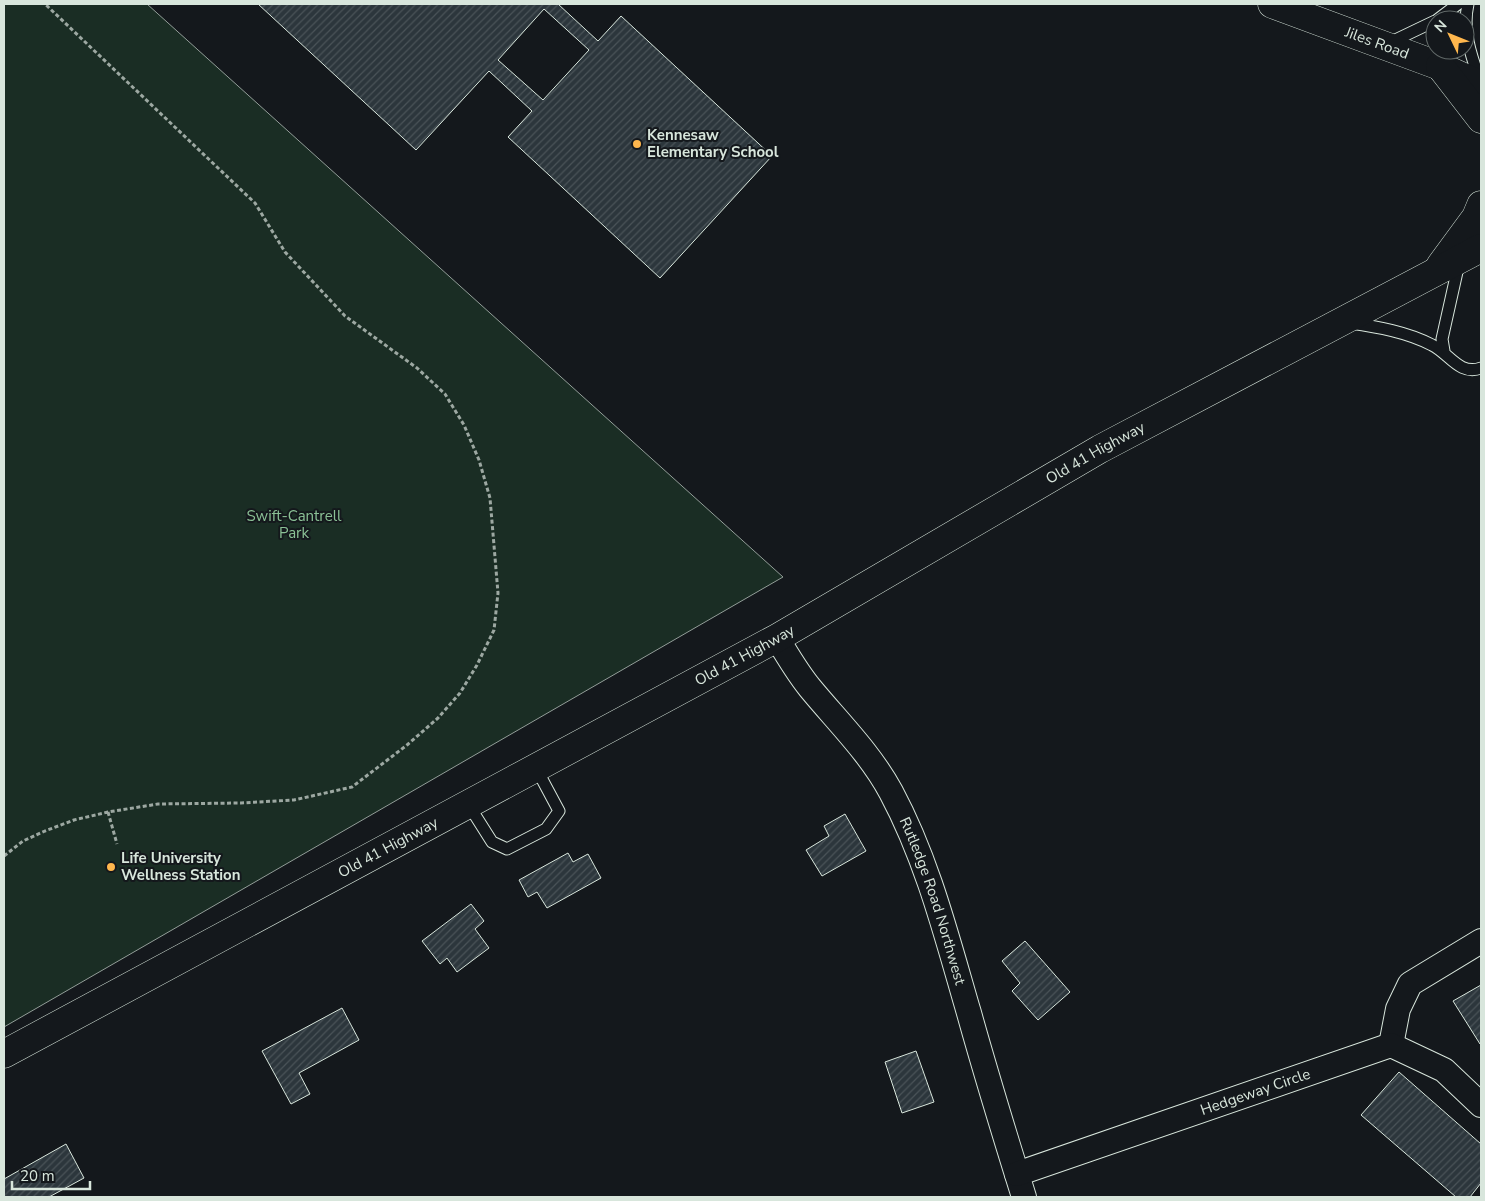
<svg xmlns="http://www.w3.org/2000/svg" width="1485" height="1201" font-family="'Nunito Sans',sans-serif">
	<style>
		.park { fill: #1a2d24; stroke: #939e99 }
		.building { fill: url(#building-hatch); stroke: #d8e6dc; fill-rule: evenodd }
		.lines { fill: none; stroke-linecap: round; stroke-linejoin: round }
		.service-casing { stroke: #d8e6dc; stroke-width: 13 }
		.minor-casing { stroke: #d8e6dc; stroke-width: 26 }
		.tertiary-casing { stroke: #d8e6dc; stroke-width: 29 }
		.secondary-casing { stroke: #d8e6dc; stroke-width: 29 }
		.path { stroke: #9da8a2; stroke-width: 3; stroke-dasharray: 4 2.5; stroke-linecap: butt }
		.service { stroke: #14181c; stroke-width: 11 }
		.minor { stroke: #14181c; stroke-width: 24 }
		.tertiary { stroke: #14181c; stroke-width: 28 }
		.secondary { stroke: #14181c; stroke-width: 28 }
		.poi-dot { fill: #ffb74d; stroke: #14181c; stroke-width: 2 }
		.labels { text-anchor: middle; stroke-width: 4; stroke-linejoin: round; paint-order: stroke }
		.street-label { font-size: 15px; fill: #d8e6dc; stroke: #14181c }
		.poi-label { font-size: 15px; font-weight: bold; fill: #d8e6dc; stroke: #14181c; text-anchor: start }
		.park-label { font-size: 15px; fill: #8ac095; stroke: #14181c }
	</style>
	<defs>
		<pattern id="building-hatch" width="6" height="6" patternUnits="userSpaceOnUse" patternTransform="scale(1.25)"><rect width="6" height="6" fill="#2c363c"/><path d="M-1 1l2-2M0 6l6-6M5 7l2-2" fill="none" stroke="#4a5358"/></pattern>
	</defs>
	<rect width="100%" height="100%" fill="#14181c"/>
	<path class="park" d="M4,4H147L783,577L4,1027Z"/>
	<path class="building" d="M258,4H558L598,41L621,16L772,156L660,278L508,137L532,111L489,71L416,150ZM544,9L589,50L543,100L498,60Z
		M845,814L866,851L822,876L806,850L829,836L824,826Z
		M568,853L573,862L588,854L601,878L547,908L537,892L528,897L519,880Z
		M471,904L484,921L475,929L489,948L457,972L447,958L440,964L422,941Z
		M1025,941L1070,992L1038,1020L1012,991L1020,983L1002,961Z
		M1481,985V1043L1480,1044L1453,1001Z
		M342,1008L359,1040L299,1073L310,1094L291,1104L262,1051Z
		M916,1051L934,1102L902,1113L885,1062Z
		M1399,1072L1481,1144V1183L1470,1197H1456L1361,1115Z
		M66,1144L84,1178L49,1197H4V1179Z"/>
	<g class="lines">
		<defs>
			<path id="service" d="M1468,4C1462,31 1471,55 1480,81
				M1437,20L1458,4
				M1389,43L1435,21
				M1350,323C1378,327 1407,332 1432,345C1449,353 1459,376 1481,368
				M1444,351L1442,339L1459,263
				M468,804L492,842L507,849L546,829L559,811L536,768"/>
			<g id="minor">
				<path id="s1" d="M777,638C787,655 797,672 810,688C838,722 870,753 891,792C928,861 947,938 969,1013C986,1074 1005,1136 1024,1197"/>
				<path d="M1391,1045L1398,1009L1410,984L1481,941"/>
				<path id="s2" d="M1017,1174L1391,1045L1444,1070L1481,1105"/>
			</g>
			<g id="tertiary">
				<path id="s3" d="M1272,4L1437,65L1481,85"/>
			</g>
			<g id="secondary">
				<path d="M1440,66L1481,119"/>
				<path d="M1440,266L1476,217L1481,205"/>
				<path id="s4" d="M4,1054L777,638L1100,449L1481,248"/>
			</g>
		</defs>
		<use href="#service" class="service-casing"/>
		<use href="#minor" class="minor-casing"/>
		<use href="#tertiary" class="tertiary-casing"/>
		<use href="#secondary" class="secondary-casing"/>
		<path class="path" d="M108,812L117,844
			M4,856L23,841L45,831L74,820L108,812L158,804L241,803L294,800L352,787L407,745L438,718L460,693L477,665L494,630L498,593L490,498L479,460L464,425L445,394L417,368L345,316L285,252L255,203L45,4"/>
		<use href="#service" class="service"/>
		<use href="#minor" class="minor"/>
		<use href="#tertiary" class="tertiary"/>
		<use href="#secondary" class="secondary"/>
	</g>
	<g class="poi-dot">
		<circle cx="637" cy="144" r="5"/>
		<circle cx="111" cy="867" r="5"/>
	</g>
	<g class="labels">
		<g class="street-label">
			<text dy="5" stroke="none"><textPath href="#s3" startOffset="112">Jiles Road</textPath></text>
			<text dy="5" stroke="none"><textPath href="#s4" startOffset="1246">Old 41 Highway</textPath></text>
			<text dy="5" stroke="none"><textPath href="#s4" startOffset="841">Old 41 Highway</textPath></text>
			<text dy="5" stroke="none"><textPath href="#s4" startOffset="436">Old 41 Highway</textPath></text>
			<text dy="5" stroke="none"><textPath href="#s1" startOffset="309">Rutledge Road Northwest</textPath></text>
			<text dy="5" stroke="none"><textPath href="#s2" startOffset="252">Hedgeway Circle</textPath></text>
		</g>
		<g class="poi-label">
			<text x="647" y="140">Kennesaw<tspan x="647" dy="17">Elementary School</tspan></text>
			<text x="121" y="863">Life University<tspan x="121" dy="17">Wellness Station</tspan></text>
		</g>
		<g class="park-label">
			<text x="294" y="521">Swift-Cantrell<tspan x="294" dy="17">Park</tspan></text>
		</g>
	</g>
	<rect width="1485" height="1201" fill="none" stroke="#d8e6dc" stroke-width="10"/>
	<g transform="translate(1450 35) rotate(313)"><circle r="24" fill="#14181c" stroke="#626a69"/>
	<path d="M0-4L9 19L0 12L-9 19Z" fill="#ffb74d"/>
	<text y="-8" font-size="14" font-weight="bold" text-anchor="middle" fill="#d8e6dc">N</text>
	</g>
	<path d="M12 1181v8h78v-8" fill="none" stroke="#d8e6dc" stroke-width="2.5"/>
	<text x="20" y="1181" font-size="15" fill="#d8e6dc" stroke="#14181c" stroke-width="4" paint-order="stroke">20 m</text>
</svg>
